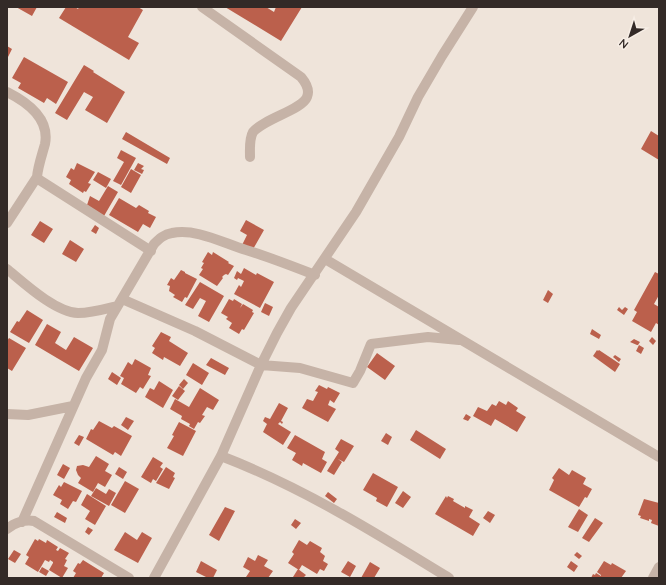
<svg xmlns="http://www.w3.org/2000/svg" width="666" height="585" font-family="Quicksand,sans-serif">
	<style>
		.building { fill: #bb604c }
		.lines { fill: none; stroke-linecap: round; stroke-linejoin: round }
		.street { stroke: #c6b3a7; stroke-width: 10 }
	</style>
	<rect width="100%" height="100%" fill="#efe4da"/>
	<path class="building" d="M16,7H37L32,16Z
		M66,7H75L78,9L79,7H138L143,10L128,37L139,43L129,60L59,18Z
		M225,7H266L274,12L276,7H302L281,41Z
		M7,46L12,49L7,59Z
		M24,57L68,82L56,104L47,98L44,103L18,88L21,83L12,78Z
		M84,65L94,71L93,72L125,92L107,123L85,110L93,97L84,92L67,120L55,113Z
		M651,131L659,136V160L641,149Z
		M126,132L170,158L167,164L122,139Z
		M121,150L136,158L121,185L113,181L124,162L117,158Z
		M77,163L95,172L88,183L91,184L86,192L84,191L83,193L69,184L71,180L66,177L71,168L74,170Z
		M138,163L144,166L141,169L144,170L142,174L134,170Z
		M131,169L141,175L131,193L121,187Z
		M98,172L111,179L106,188L93,180Z
		M108,186L118,192L104,216L87,205L90,196L99,201Z
		M119,198L136,208L139,205L149,211L148,213L156,217L150,228L143,224L138,232L109,215Z
		M246,220L264,230L252,251L242,245L247,235L240,231Z
		M40,221L53,229L44,243L31,235Z
		M95,225L99,228L96,234L91,231Z
		M70,240L84,249L76,262L62,254Z
		M208,252L212,255L213,252L229,262L228,263L234,266L228,275L226,274L224,275L222,277L223,278L217,286L199,275L203,269L201,268L204,263L202,262Z
		M244,268L256,275L257,273L274,282L260,308L234,294L239,285L241,287L244,281L238,278L237,280L234,278L237,271L241,274Z
		M181,270L185,272V273L197,279L187,298L185,297L182,302L173,297L175,295L169,291L170,286L167,285L171,278L174,280Z
		M655,272L659,274V295L654,304L659,307V325L656,323L651,332L632,321L637,312L634,310Z
		M200,282L224,296L209,322L198,316L206,301L200,298L193,309L185,305Z
		M548,290L553,294L548,303L543,300Z
		M229,299L233,301L234,299L242,304L240,308L243,304L253,310L252,312L254,313L244,330L242,329L239,334L229,328L232,323L226,319L228,317L221,313Z
		M265,303L273,307L269,316L261,312Z
		M619,307L622,310L625,307L628,309L624,315L617,310Z
		M27,310L43,320L29,343L10,332L17,321L19,322Z
		M47,324L61,332L55,343L66,350L74,337L93,348L79,371L35,345Z
		M592,329L601,335L599,339L590,334Z
		M161,332L171,337L169,341L188,353L180,366L164,357L163,360L152,353L155,348L152,346Z
		M652,337L656,341L653,345L649,341Z
		M9,338L26,348L12,371L7,368V341Z
		M634,339L640,342L638,345H637L630,342Z
		M639,345L644,348L641,354L636,351Z
		M597,350L598,351L599,350L620,364L615,372L593,356Z
		M377,353L395,366L385,380L367,367Z
		M615,355L621,359L619,362L613,357Z
		M211,358L229,368L225,375L206,365Z
		M135,359L151,368L148,375L151,376L143,389L140,387L136,393L121,384L124,378L120,376L128,362L132,365Z
		M193,363L209,373L202,385L186,375Z
		M112,372L121,378L117,385L108,379Z
		M184,379L188,383L183,389L179,385Z
		M159,381L173,390L163,408L145,397L150,388L154,390Z
		M319,385L327,389L328,387L340,393L334,403L330,400L328,405L336,409L328,422L302,408L307,399L313,401L318,392L315,391Z
		M179,386L185,391L178,400L172,396Z
		M200,388L219,400L213,410L207,407L202,415L205,416L200,423L198,422L194,429L189,426L190,424L181,419L182,416L170,409L175,399L189,407Z
		M499,401L506,405L508,401L518,408L516,411L526,417L517,432L495,419L491,426L473,416L478,407L487,411L492,404L496,406Z
		M279,403L288,408L281,421L283,422L282,424L280,422L278,424L291,432L283,445L263,432L267,424L263,421L265,417L270,419Z
		M466,414L471,417L468,421L463,419Z
		M126,417L134,421L128,430L121,425Z
		M99,421L112,428L114,426L132,436L121,456L115,452L113,455L86,439L91,429L93,430Z
		M179,422L196,431L183,456L167,448L174,436L172,435Z
		M416,430L446,449L440,459L410,440Z
		M386,433L392,437L388,445L381,441Z
		M79,435L84,437L79,446L74,443Z
		M295,435L325,452L322,459L327,462L321,473L303,463L302,466L292,460L296,453L287,448Z
		M341,439L354,446L344,462L338,459L342,462L334,475L327,471L339,452L335,449Z
		M96,456L109,464L105,471L112,475L105,487L98,483L93,492L78,483L81,478L78,475L76,470L77,466L83,465L89,467Z
		M153,457L163,463L160,467L163,469L156,481L153,479L151,483L141,477Z
		M63,464L70,468L64,479L57,475Z
		M119,467L127,472L123,479L115,474Z
		M166,467L175,473L173,477L175,478L169,489L156,483Z
		M559,468L569,475L572,470L586,478L583,484L592,489L587,498L585,497L579,507L549,490L554,480L552,478Z
		M373,473L398,487L387,507L376,501L377,498L363,490Z
		M125,481L139,489L125,513L111,505Z
		M64,482L82,491L76,502L73,501L68,509L60,504L62,500L53,495L59,485L61,487Z
		M96,488L106,494L109,489L116,493L109,506L91,496Z
		M403,491L411,497L403,508L395,503Z
		M328,492L337,499L334,503L325,496Z
		M87,494L106,506L95,525L85,519L90,511L81,505Z
		M446,496L447,498L448,496L454,499L453,501L465,508V506L473,510L469,517L480,524L473,536L435,514Z
		M644,499L659,503V526L651,523L652,520L649,519V521L640,518L641,516L638,515Z
		M225,507L235,511L219,541L209,535Z
		M579,509L588,515L578,532L568,527Z
		M488,511L495,515L490,523L483,518Z
		M57,512L67,518L65,523L54,517Z
		M595,518L603,523L589,542L582,538Z
		M295,519L301,523L296,529L291,525Z
		M88,527L93,530L89,535L85,532Z
		M125,532L137,540L142,532L152,538L138,563L114,550Z
		M35,539L38,541L39,539L46,543L47,540L58,547L56,550L58,551L60,548L69,553L65,559L67,560L64,566L68,568L62,578L49,570L53,563V562L50,560L49,562L45,560L38,572L25,564L29,557L26,555Z
		M299,540L307,545L310,541L322,548L320,552L325,556L323,561L328,564L324,571L320,569L317,574L302,565L299,570L288,563L294,554L292,552Z
		M14,550L21,554L15,563L8,559Z
		M577,552L582,556L579,559L574,555Z
		M258,555L268,560L264,566L273,571L268,578H247L246,577L250,571L243,567L248,557L255,561Z
		M83,560L104,573L101,578H73L76,573L73,571L78,563L80,564Z
		M201,561L217,570L213,578H208L196,572Z
		M348,561L356,566L350,577L341,572Z
		M571,561L578,566L574,572L567,567Z
		M604,561L611,565L612,563L626,571L621,578H591L593,574L595,575L596,573L601,576V575L597,572Z
		M370,562L380,568L374,578H361Z
		M42,567L49,571L46,576L39,572Z
		M298,569L306,575L303,578H295L293,577Z"/>
	<g class="lines">
		<path class="street" d="M202,7L301,77C306,83 310,90 307,97C302,110 265,118 253,132C249,139 250,149 250,157
			M7,92C27,102 50,118 45,144C42,155 38,166 37,177L38,179L151,251
			M7,223L37,177
			M325,259L659,457
			M7,269C24,283 55,312 78,313C91,313 105,309 117,306
			M122,299L195,331L261,365L300,368L353,383L360,371L371,344L428,337L459,340
			M7,414L28,415L73,406
			M221,456C302,487 376,533 449,578
			M22,522L86,378L102,350L110,319L154,244C159,239 164,234 172,233C196,228 223,243 246,250C269,257 292,266 315,275
			M7,529C14,523 25,519 34,521L129,578
			M154,578L221,456L261,365L277,333L291,308L356,212L399,137L418,97L442,56L473,7
			M653,578L659,567"/>
	</g>
	<rect width="666" height="585" fill="none" stroke="#332a27" stroke-width="16"/>
	<g transform="translate(630 36) rotate(219)" stroke="#f7eee6" stroke-width="3" paint-order="stroke">
	<path d="M0-3L7 15L0 10L-7 15Z" fill="#332a27"/>
	<text y="-6" font-size="11" font-weight="bold" text-anchor="middle" fill="#332a27">N</text>
	</g>
</svg>
